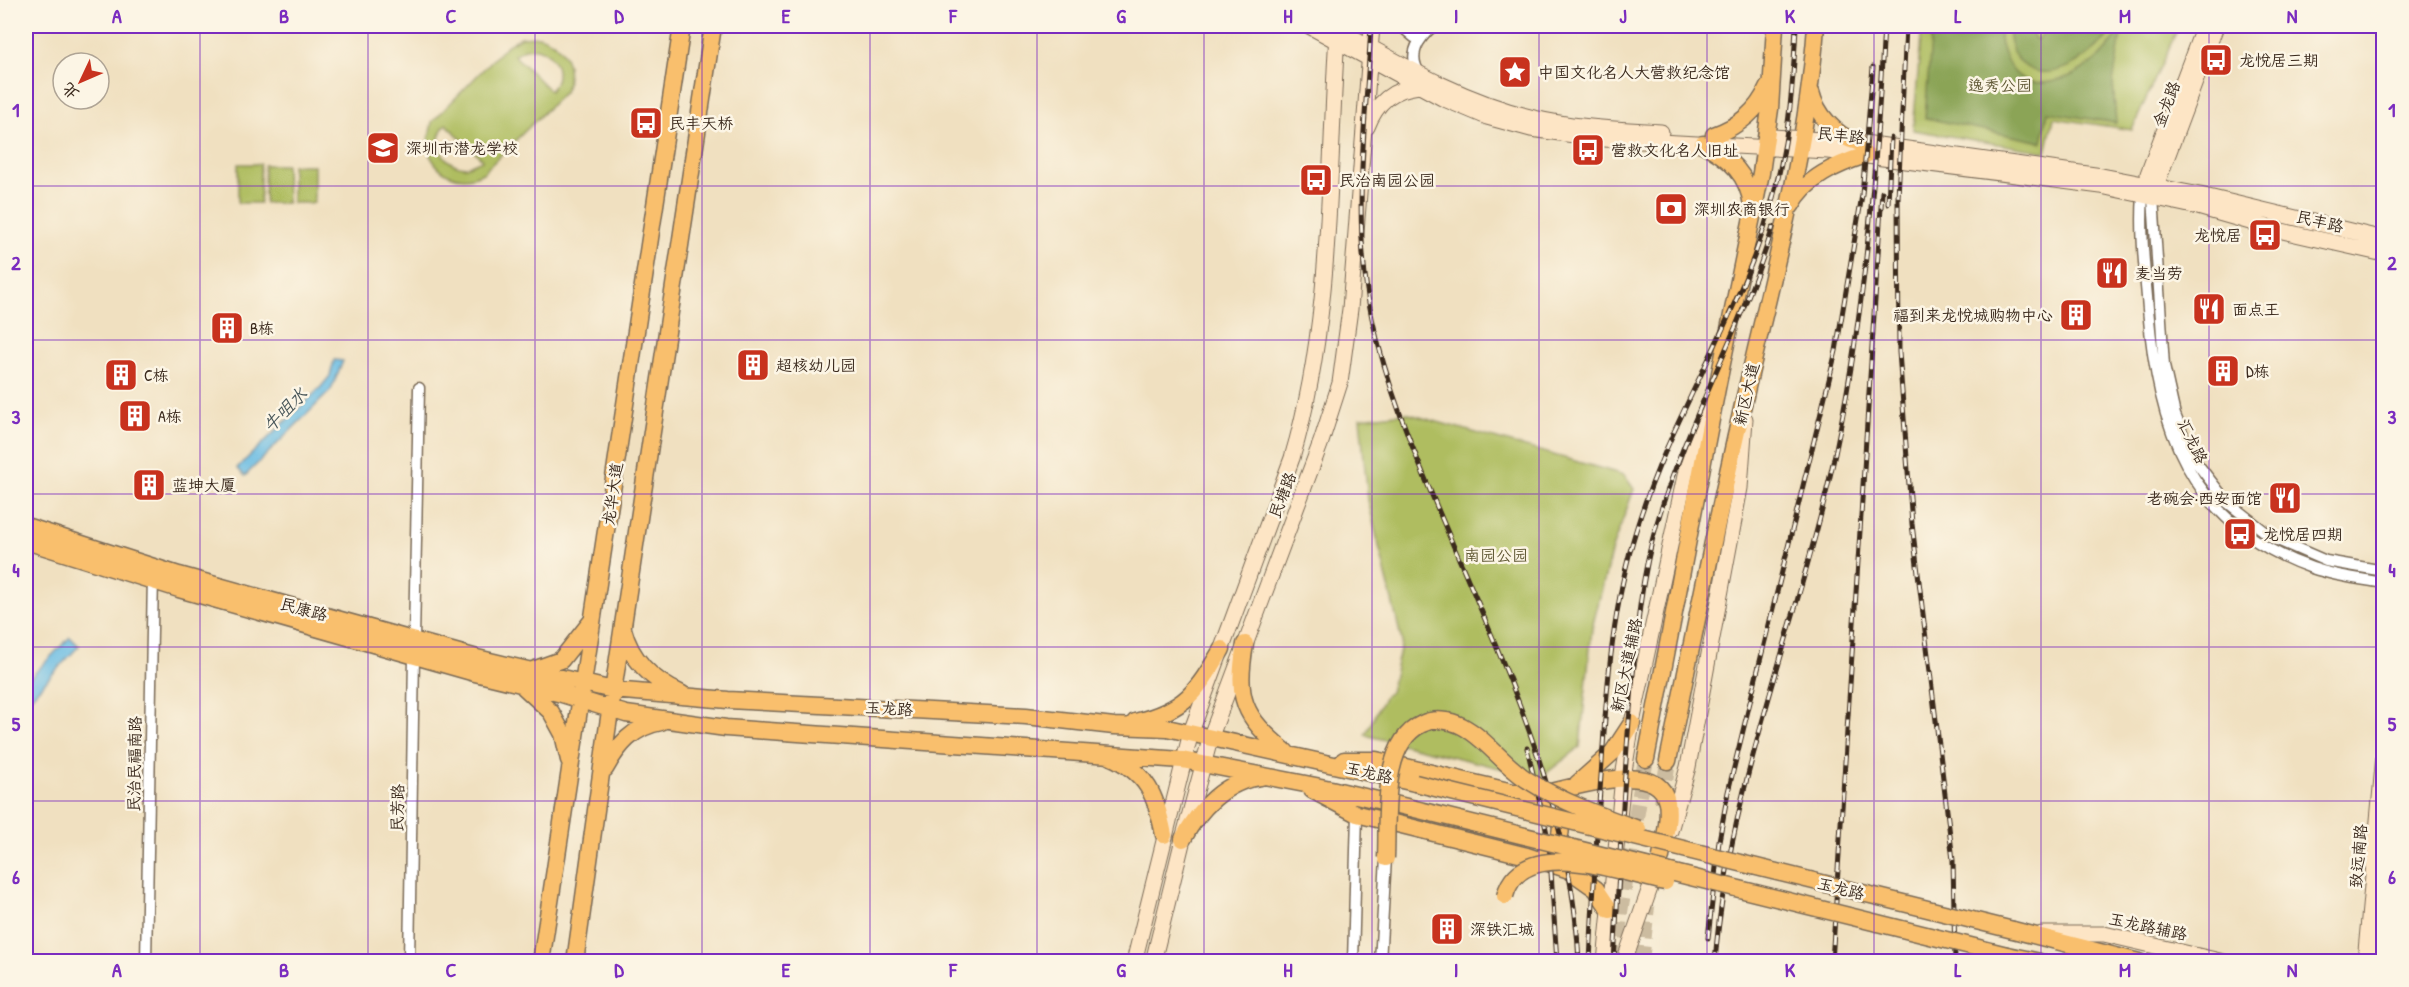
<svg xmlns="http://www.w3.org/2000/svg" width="2409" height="987" font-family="'Patrick Hand','LXGW WenKai TC',sans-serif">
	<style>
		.green { fill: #afbd60; stroke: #75743f; stroke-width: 1.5; fill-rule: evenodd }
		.forest { fill: #8ba456; stroke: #63673a; stroke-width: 1.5 }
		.water { fill: #67bbe3; stroke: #517280; stroke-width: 1.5 }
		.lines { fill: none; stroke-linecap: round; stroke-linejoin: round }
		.primary-tunnel { stroke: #ccbca0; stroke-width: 16; stroke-dasharray: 16 8; stroke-linecap: butt }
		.street-casing { stroke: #7a6a57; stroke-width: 13 }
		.secondary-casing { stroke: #7a6a57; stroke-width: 17 }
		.primary-casing { stroke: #7a6a57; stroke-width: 19 }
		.street { stroke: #fff; stroke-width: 10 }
		.secondary { stroke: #fde5c5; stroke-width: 15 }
		.primary { stroke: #f9bf6d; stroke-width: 16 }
		.rail-casing { stroke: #3b2a1e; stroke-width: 5 }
		.rail { stroke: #fcf5e5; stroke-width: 3; stroke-dasharray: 9; stroke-linecap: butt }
		.primary-bridge-casing { stroke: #7a6a57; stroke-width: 19; stroke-linecap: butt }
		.primary-bridge { stroke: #f9bf6d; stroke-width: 16 }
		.grid { fill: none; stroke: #7b2cbf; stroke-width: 1.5; stroke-opacity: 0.55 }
		.labels { text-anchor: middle; stroke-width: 5; stroke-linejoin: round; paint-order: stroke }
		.poi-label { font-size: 16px; fill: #3b2a1e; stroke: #fcf5e5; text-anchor: start }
		.park-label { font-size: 16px; fill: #5e5632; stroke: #fcf5e5 }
		.street-label { font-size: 16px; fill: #3b2a1e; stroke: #fcf5e5 }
		.water-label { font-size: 18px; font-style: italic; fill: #485659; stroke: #fcf5e5 }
		.neatline { fill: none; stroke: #7b2cbf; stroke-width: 2 }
		.grid-label { font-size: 20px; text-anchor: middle; font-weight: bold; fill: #7b2cbf }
	</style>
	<rect width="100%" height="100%" fill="#fcf5e5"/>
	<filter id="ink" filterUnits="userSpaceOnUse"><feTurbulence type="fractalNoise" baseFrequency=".0167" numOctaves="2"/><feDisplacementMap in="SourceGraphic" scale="12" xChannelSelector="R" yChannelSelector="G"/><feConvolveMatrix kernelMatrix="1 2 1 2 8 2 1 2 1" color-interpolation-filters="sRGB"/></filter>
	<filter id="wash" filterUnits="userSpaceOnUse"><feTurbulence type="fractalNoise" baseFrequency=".008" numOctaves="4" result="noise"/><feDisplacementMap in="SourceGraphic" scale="24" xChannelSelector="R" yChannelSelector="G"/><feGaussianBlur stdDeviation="1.35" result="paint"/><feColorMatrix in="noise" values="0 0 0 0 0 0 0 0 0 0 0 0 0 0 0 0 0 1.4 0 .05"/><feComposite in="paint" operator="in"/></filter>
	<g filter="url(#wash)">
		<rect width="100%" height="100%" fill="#f0e0c0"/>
		<path class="green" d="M1922,26H2179L2132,130L2054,118L2046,152L1913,130Z
			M539,36C565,44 575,67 564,92L483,173C459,185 436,174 427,148L432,122L506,46L521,37ZM537,48C556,54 564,74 550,91L514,55L525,49ZM446,124L482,159V160L466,167C443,166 430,142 446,124Z
			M238,164H260V203H238Z
			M264,165H286L287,203H265Z
			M292,165H314V203H292Z
			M1406,413L1624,475L1634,489L1612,549L1592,628L1580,747L1540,778L1365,735L1385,696L1390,692L1402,642L1368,500L1360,418Z"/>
		<path class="forest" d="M1932,26H2002C1997,38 2002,50 2007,61C2026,100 2073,79 2098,58C2107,50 2115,38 2122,29L2113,83L2116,123L2048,112L2042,142L1925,118Z
			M2009,26H2026L2036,40L2047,31V26H2116C2097,53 2044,95 2016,57C2011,49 2007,35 2009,26Z"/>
		<path class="water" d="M334,360L343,361L331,390L245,476L237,468L320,388L330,376Z
			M70,637L79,646L26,702V682Z"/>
	</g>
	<g filter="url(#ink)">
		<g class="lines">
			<path class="primary-tunnel" d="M1662,803L1668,761
				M1616,962L1620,912L1646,759
				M1641,962L1647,906"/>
			<defs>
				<path id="street" d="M1401,26L1414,37L1423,34
					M1420,74C1407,55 1418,39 1433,26
					M2143,195C2140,233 2145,271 2148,309C2158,428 2189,525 2312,568C2335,576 2360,579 2384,583
					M2153,197L2164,366L2175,415L2192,457L2227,502L2273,538L2326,561L2384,571
					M414,640L419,388
					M146,962L153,575
					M409,962L414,656
					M1353,962L1357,814
					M1380,962L1386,858"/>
				<path id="secondary" d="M1309,26L1442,98L1487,117L1531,129L1603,139L1828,151L2101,186L2198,207L2278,230L2384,254
					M1332,26C1397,62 1461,101 1534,118C1576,128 1619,129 1661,132
					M1367,127C1377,102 1392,89 1419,86
					M1772,137L1857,142L2102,176L2200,195L2384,239
					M2148,174L2204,26
					M2153,194L2216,26
					M1670,831L1688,767L1740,488L1745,419
					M2042,934H2104L2224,962
					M1134,962L1191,732L1292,458C1333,320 1328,176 1337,34
					M1153,962L1183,839L1211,736L1321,442L1340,383L1350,309L1372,26
					M1605,962L1623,777L1632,723L1686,471L1707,412
					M1624,962L1657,868
					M2365,962L2384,755
					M2378,962L2384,902"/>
				<path id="primary" d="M1811,92C1816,113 1835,136 1857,142
					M1714,135C1739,126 1757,112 1768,87
					M1703,144C1730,158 1748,175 1752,205
					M1791,206C1805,178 1838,164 1866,155
					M26,526L179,575L477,658L613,690L728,700L1026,716L1114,726L1167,728L1415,783
					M26,541L179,589L475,673L562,694L626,714L726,728L1182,760L1331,789L1411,808
					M623,629C631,661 653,681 682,694
					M1245,644C1236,698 1242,716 1286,752
					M533,670L561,660L591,622
					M524,687L551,712L563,734L569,760
					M1135,722C1186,710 1197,691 1222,649
					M1109,756C1148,773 1156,796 1164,835
					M1646,759L1718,383L1761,173L1770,109L1775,26
					M1344,760H1376L1547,800C1564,815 1567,840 1546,853
					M1668,761C1693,639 1717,517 1745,396C1773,274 1807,151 1816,26
					M605,769C618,745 633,727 661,722
					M1577,784L1613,752L1632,723
					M1312,790L1357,814L1527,856L1569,870L1596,889L1610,910
					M1540,794C1570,790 1659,756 1667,802C1670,819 1664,840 1661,857
					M1183,839C1198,810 1226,780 1261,777
					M2013,930L2139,962
					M2007,955L2040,962
					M541,962L682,26
					M575,962L606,738L713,26"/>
			</defs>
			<use href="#street" class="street-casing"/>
			<use href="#secondary" class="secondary-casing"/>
			<use href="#primary" class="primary-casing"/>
			<use href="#street" class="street"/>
			<use href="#secondary" class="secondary"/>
			<use href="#primary" class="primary"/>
			<defs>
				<path id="rail" d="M1371,26C1366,124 1351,220 1372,318C1386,383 1411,445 1437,507C1498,653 1572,800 1579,962
					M1906,26L1898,198L1899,352L1912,524L1953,860L1955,962
					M1888,204L1891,138
					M1527,748L1549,842L1557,962
					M1708,938L1719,841L1728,792L1836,351L1862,195L1873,67
					M1590,962C1593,895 1597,829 1602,762C1607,682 1613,604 1637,527C1666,432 1720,347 1755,254C1785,173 1792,111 1796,26
					M1614,962C1619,874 1623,786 1631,698C1636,639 1640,580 1657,523C1687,421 1742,328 1773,227
					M1715,962C1727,806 1784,660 1822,510C1862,351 1875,189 1884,26
					M1832,962L1882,192"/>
			</defs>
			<use href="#rail" class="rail-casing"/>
			<use href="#rail" class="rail"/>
			<defs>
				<path id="primary-bridge" d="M1415,783L2013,930
					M1411,808L2007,955
					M1386,858C1388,819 1380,743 1422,724C1434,718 1450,720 1462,726C1487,739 1504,766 1529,781C1562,802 1601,816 1638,829
					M1505,896C1521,834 1622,873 1665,882"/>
			</defs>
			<use href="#primary-bridge" class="primary-bridge-casing"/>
			<use href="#primary-bridge" class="primary-bridge"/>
		</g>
	</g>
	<path class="grid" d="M200,26V962M368,26V962M535,26V962M702,26V962M870,26V962M1037,26V962M1204,26V962M1372,26V962M1539,26V962M1707,26V962M1874,26V962M2041,26V962M2209,26V962M26,186H2384M26,340H2384M26,494H2384M26,647H2384M26,801H2384"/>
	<defs>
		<symbol id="bus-square" viewBox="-11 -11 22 22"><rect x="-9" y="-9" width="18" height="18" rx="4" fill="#c8321e" stroke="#fcf5e5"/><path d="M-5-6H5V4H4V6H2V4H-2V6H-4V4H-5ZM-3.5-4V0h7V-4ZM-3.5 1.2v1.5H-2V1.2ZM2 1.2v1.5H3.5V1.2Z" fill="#fff"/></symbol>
		<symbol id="sight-square" viewBox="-11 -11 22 22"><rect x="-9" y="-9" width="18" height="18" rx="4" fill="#c8321e" stroke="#fcf5e5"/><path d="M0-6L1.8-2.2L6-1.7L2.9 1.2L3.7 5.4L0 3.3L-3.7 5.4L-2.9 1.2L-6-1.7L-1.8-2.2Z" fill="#fff"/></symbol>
		<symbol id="school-square" viewBox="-11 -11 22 22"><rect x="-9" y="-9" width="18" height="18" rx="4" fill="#c8321e" stroke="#fcf5e5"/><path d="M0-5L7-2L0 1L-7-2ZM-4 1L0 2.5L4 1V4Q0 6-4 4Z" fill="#fff"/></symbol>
		<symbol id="bank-square" viewBox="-11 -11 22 22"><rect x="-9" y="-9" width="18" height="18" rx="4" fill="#c8321e" stroke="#fcf5e5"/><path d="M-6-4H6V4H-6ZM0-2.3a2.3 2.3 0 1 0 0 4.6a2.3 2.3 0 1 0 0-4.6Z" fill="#fff"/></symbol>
		<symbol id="restaurant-square" viewBox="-11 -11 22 22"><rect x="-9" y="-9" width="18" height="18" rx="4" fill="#c8321e" stroke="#fcf5e5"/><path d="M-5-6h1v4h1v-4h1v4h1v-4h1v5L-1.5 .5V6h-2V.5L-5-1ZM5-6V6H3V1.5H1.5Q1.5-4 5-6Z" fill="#fff"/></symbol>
		<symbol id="building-square" viewBox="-11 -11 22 22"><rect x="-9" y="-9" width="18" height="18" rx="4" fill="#c8321e" stroke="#fcf5e5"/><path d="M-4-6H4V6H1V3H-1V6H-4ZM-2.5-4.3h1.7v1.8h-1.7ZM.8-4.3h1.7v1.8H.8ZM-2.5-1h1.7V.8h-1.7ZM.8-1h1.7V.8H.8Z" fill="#fff"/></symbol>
	</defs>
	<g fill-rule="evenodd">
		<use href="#bus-square" x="2197" y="41" width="38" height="38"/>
		<use href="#sight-square" x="1496" y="53" width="38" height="38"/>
		<use href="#bus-square" x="627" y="104" width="38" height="38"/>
		<use href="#school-square" x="364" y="129" width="38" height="38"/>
		<use href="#bus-square" x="1569" y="131" width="38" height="38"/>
		<use href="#bus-square" x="1297" y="161" width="38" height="38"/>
		<use href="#bank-square" x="1652" y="190" width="38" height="38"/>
		<use href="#bus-square" x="2246" y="216" width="38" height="38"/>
		<use href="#restaurant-square" x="2093" y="254" width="38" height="38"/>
		<use href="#restaurant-square" x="2190" y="290" width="38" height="38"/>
		<use href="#building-square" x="2057" y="296" width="38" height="38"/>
		<use href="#building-square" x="208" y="309" width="38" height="38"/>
		<use href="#building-square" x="734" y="346" width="38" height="38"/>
		<use href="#building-square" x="2204" y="352" width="38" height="38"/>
		<use href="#building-square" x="102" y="356" width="38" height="38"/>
		<use href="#building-square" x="116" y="397" width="38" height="38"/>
		<use href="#building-square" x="130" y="466" width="38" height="38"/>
		<use href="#restaurant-square" x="2266" y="479" width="38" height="38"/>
		<use href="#bus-square" x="2221" y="515" width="38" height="38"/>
		<use href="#building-square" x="1428" y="910" width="38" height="38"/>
	</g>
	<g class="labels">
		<g class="poi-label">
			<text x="2239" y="66">龙悦居三期</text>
			<text x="1538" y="78">中国文化名人大营救纪念馆</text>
			<text x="669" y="129">民丰天桥</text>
			<text x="406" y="154">深圳市潜龙学校</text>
			<text x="1611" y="156">营救文化名人旧址</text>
			<text x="1339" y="186">民治南园公园</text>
			<text x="1694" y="215">深圳农商银行</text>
			<text x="2242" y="241" text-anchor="end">龙悦居</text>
			<text x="2135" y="279">麦当劳</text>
			<text x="2232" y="315">面点王</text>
			<text x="2053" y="321" text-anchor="end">福到来龙悦城购物中心</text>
			<text x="250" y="334">B栋</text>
			<text x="776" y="371">超核幼儿园</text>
			<text x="2246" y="377">D栋</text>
			<text x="144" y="381">C栋</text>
			<text x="158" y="422">A栋</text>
			<text x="172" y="491">蓝坤大厦</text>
			<text x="2262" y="504" text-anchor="end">老碗会·西安面馆</text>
			<text x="2263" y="540">龙悦居四期</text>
			<text x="1470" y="935">深铁汇城</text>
		</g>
		<g class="park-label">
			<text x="2000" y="91">逸秀公园</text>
			<text x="1496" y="561">南园公园</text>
		</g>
		<g class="street-label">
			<text transform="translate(2166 104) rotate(-69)" y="6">金龙路</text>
			<text transform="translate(1841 135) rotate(6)" y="6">民丰路</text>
			<text transform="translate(2320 221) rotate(13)" y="6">民丰路</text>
			<text transform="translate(1746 394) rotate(-77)" y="6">新区大道</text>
			<text transform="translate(2193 441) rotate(64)" y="6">汇龙路</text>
			<text transform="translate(612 494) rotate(-82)" y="6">龙华大道</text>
			<text transform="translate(1282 495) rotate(-69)" y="6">民塘路</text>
			<text transform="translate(304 609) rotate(15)" y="6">民康路</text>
			<text transform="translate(1626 665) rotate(-78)" y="6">新区大道辅路</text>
			<text transform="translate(889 708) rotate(3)" y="6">玉龙路</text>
			<text transform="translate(134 764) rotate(-89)" y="6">民治民福南路</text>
			<text transform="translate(1369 772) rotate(13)" y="6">玉龙路</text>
			<text transform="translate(397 808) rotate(-89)" y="6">民芳路</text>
			<text transform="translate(2358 856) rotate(-85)" y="6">致远南路</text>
			<text transform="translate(1841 888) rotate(14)" y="6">玉龙路</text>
			<text transform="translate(2148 926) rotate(12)" y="6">玉龙路辅路</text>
		</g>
		<g class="water-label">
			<text transform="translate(285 410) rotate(-45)" y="6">牛咀水</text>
		</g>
	</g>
	<rect width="2409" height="987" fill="none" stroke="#fcf5e5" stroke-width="66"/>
	<g transform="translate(81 81) rotate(226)"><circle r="28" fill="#fcf5e5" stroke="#afa495" stroke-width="1.5"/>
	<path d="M0-4.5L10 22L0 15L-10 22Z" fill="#c8321e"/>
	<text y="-9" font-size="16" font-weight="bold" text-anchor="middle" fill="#3b2a1e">北</text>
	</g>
	<rect x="33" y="33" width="2343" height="921" class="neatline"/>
	<g class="grid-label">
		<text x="117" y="23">A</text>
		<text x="284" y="23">B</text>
		<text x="451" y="23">C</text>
		<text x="619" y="23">D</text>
		<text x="786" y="23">E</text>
		<text x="953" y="23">F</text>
		<text x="1121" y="23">G</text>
		<text x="1288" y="23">H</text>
		<text x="1456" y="23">I</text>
		<text x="1623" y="23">J</text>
		<text x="1790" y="23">K</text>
		<text x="1958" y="23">L</text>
		<text x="2125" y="23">M</text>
		<text x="2292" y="23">N</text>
		<text x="16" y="117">1</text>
		<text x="2392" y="117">1</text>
		<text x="16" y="270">2</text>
		<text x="2392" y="270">2</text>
		<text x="16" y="424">3</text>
		<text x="2392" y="424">3</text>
		<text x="16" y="577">4</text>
		<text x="2392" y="577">4</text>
		<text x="16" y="731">5</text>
		<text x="2392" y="731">5</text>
		<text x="16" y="884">6</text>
		<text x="2392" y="884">6</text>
		<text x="117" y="977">A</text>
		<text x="284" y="977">B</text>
		<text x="451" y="977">C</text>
		<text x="619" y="977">D</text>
		<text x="786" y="977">E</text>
		<text x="953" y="977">F</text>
		<text x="1121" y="977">G</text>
		<text x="1288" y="977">H</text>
		<text x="1456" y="977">I</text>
		<text x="1623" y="977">J</text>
		<text x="1790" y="977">K</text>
		<text x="1958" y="977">L</text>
		<text x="2125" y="977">M</text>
		<text x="2292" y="977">N</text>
	</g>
</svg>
